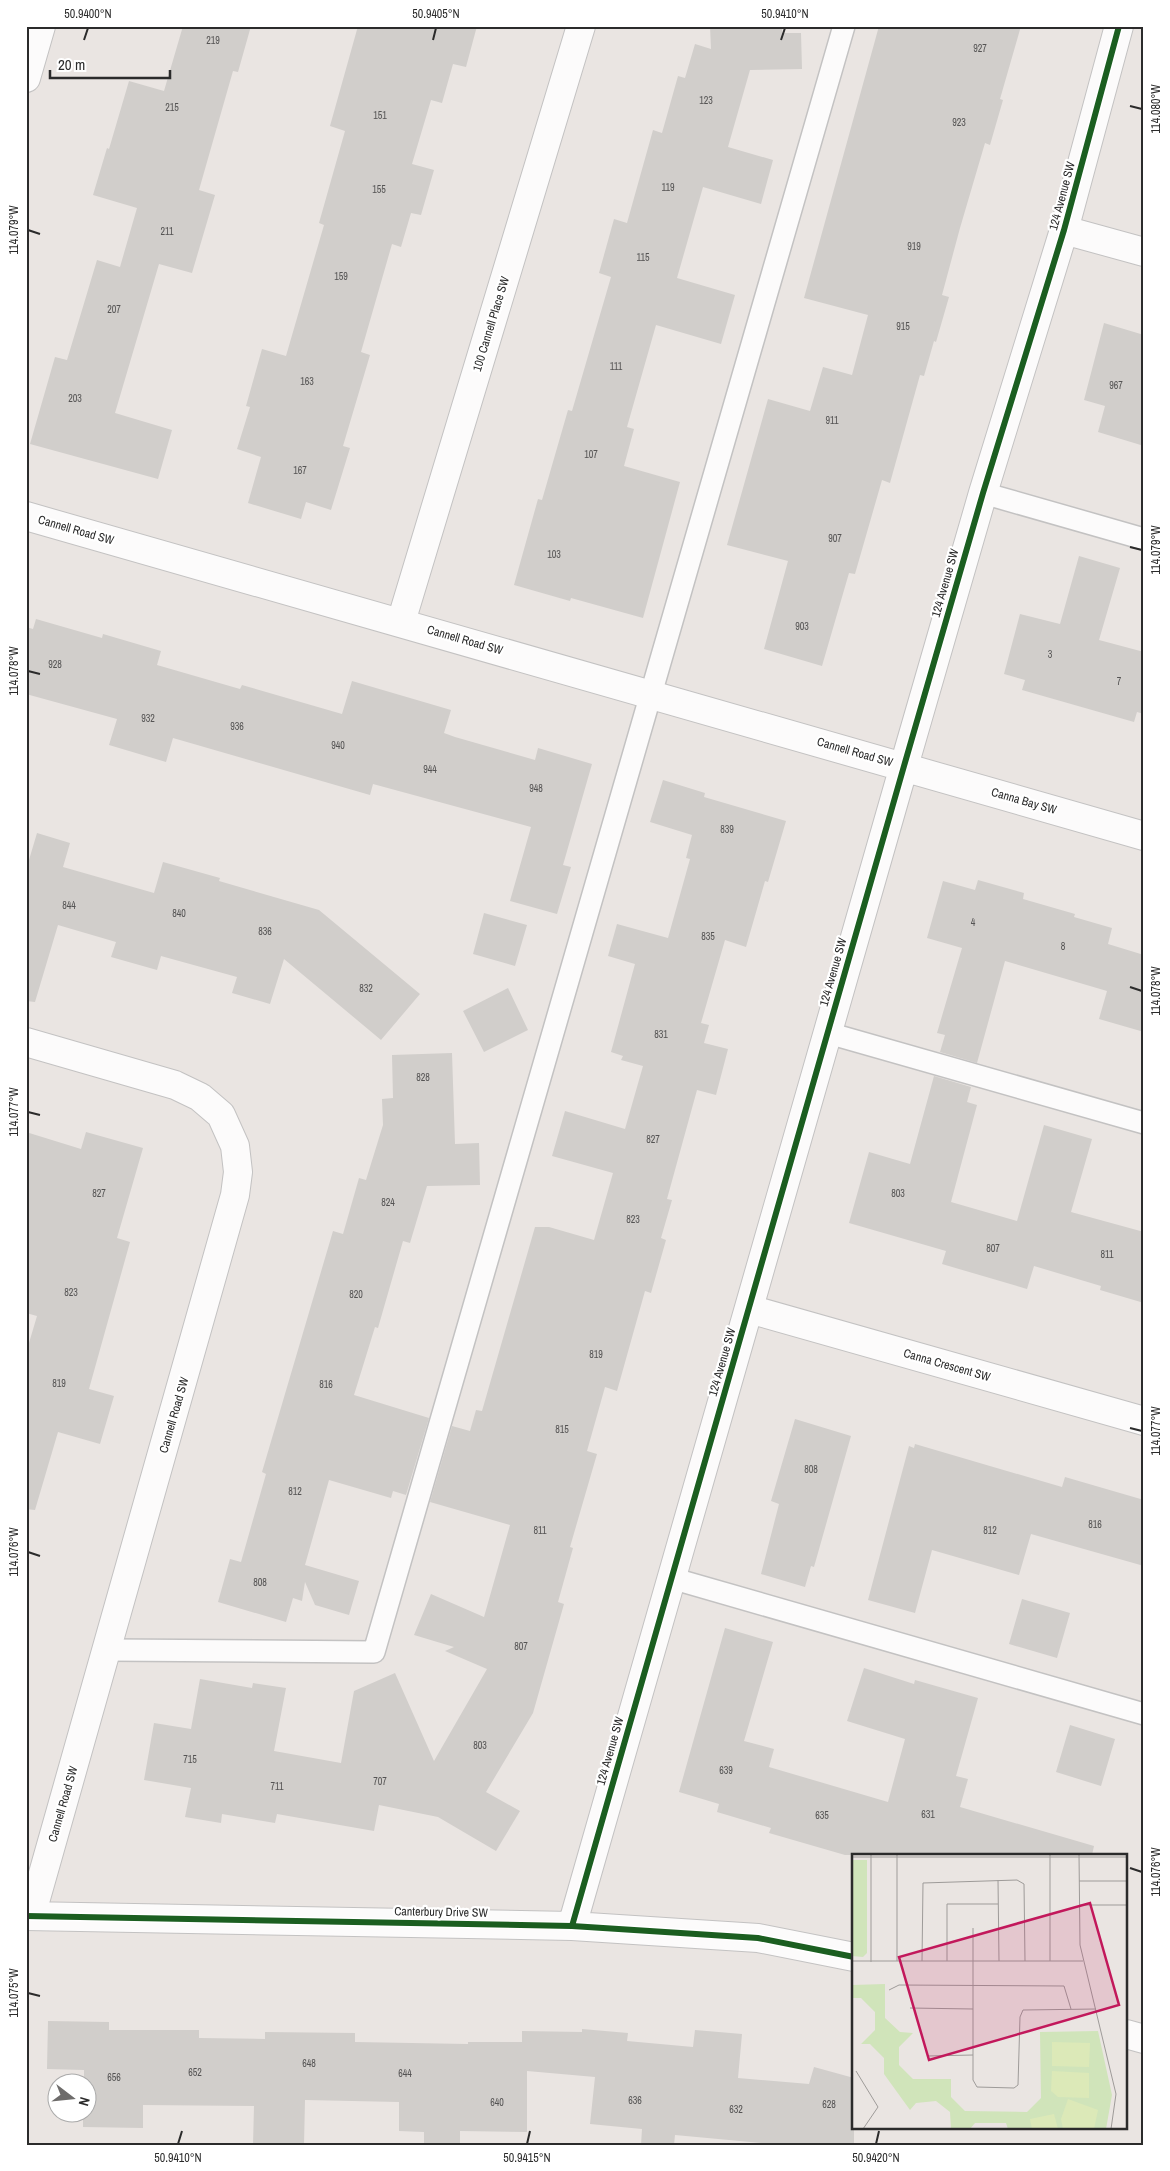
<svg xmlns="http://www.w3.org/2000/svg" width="1170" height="2171" font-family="'Archivo Narrow',sans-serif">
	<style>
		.building { fill: #d1cecb }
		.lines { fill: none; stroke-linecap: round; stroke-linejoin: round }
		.lane-casing { stroke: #c3c2c2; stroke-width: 24 }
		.street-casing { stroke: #c3c2c2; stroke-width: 30 }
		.lane { stroke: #fcfbfb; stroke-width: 21 }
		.street { stroke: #fcfbfb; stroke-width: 28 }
		.cycleway-casing { stroke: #fff; stroke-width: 9 }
		.cycleway { stroke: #1b5e20; stroke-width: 6 }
		.ticks { fill: none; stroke: #2b2b2b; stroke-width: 2 }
		.labels { text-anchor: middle; stroke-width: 4.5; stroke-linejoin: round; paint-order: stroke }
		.number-label { font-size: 10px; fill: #555454 }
		.street-label { font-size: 12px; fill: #2b2b2b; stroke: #fff }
		.inset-road { fill: none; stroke: #9e9b99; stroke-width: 1 }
		.view { fill: #c2185b; fill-opacity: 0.15; stroke: #c2185b; stroke-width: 2.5 }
		.inset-edge { fill: none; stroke: #2b2b2b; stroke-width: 2.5 }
		.neatline { fill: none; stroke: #2b2b2b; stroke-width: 2 }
		.ticks-label { font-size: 12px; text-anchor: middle; fill: #2b2b2b }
	</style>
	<rect width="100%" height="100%" fill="#eae5e2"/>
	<path class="building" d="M183,26H251L238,72L233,71L199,190L215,195L192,273L159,264L115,413L172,430L158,479L30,444L55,357L67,360L97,260L120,267L137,208L93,195L107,148L109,149L129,81L164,91Z
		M358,26H477L466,67L453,64L442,103L431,100L412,164L434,170L421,215L411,213L401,247L392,244L361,352L370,355L343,446L350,448L331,510L306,502L301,519L248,503L261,457L237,449L250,407L246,406L262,349L286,356L324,225L319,223L345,131L330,126Z
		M710,26H782V33H801L802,69L750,70L728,147L773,160L761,204L703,187L677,278L735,295L721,344L656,325L627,427L634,429L624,466L680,482L643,618L571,598L570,601L514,585L538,499L542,500L568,410L572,411L611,277L599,273L614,219L627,223L653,130L662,133L678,76L685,78L695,44L711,49Z
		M879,26H1021L1000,99L1003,100L990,145L985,143L960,228L942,295L949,297L936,342L934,341L924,376L920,375L890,483L882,480L855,574L849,573L822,666L764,649L788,561L727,545L768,399L810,411L823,367L852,375L868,315L804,298Z
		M1104,323L1144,335V446L1098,432L1105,406L1084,400Z
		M1079,556L1120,568L1099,640L1144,652V714L1137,712L1134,722L1022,690L1025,680L1004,674L1020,614L1060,624Z
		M36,619L102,638L103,634L161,651L157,665L240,689L242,685L342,714L352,681L451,710L444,733L455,737L535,760L538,748L592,764L563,865L571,867L557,914L510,901L531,827L373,784L370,795L173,738L166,762L109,745L117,719L26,694V627L33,629Z
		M663,780L705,793L704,797L786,821L768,882L765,881L746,947L725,940L701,1023L709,1025L704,1043L728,1049L716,1095L697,1090L667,1199L672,1200L661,1238L666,1240L651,1293L645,1291L617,1391L605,1387L587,1451L597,1454L570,1547L573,1548L558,1602L564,1604L533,1713L486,1792L520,1811L496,1851L438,1817L379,1805L374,1831L277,1814L275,1823L222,1814L221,1823L185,1817L191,1788L144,1780L154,1723L191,1729L200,1679L252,1688L253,1683L286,1688L274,1751L341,1763L354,1691L395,1673L434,1761L487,1669L445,1651L454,1647L414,1635L431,1594L484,1617L510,1525L430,1502L452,1426L470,1431L476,1410L482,1411L535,1227H549L594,1240L613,1173L552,1156L565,1111L625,1129L643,1066L621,1060L623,1056L611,1052L635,964L608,956L617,924L668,938L690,859L686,858L692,835L650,822Z
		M37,833L70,843L63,867L154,893L163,862L220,878L219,881L319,910L420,994L381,1040L284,959L270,1004L232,993L237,977L161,956L157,970L111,957L116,942L58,925L35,1002L26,1001V870Z
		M978,880L1024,893L1023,899L1075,914L1074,917L1112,928L1108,944L1144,955V1032L1099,1019L1107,991L1005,961L977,1063L940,1052L945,1035L937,1033L962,948L927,938L943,881L975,890Z
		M484,913L527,925L515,966L473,954Z
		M508,988L528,1030L484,1052L463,1011Z
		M452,1053L455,1144L479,1143L480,1185L427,1186L410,1243L403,1241L378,1328L375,1327L354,1395L429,1418L406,1495L393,1491L391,1498L329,1480L305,1565L359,1581L349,1615L315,1605L305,1582L302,1601L293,1598L286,1622L218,1602L230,1559L241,1562L266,1474L262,1472L333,1231L343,1234L359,1178L366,1180L383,1125L382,1099L393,1098L392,1055Z
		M934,1076L971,1087L967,1102L977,1105L951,1202L1017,1221L1044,1125L1092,1139L1071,1212L1144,1232V1303L1100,1290L1101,1286L1034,1266L1027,1289L942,1264L946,1251L849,1223L869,1152L910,1164Z
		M26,1132L81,1149L86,1132L143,1148L117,1238L130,1242L89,1389L114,1396L100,1444L58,1432L35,1510L26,1509V1353L37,1316L26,1313Z
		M795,1419L851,1436L814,1567L811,1566L805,1587L761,1574L779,1504L771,1501Z
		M915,1444L1062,1487L1065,1477L1144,1500V1566L1031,1534L1019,1575L932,1550L915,1613L868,1600L909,1446L914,1448Z
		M1022,1599L1070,1613L1057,1658L1009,1644Z
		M725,1628L773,1642L744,1741L774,1749L769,1767L888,1802L905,1739L847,1721L864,1668L914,1684L915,1680L978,1698L956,1776L968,1779L960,1807L1094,1846L1092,1855H845L769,1833L771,1828L717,1812L719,1804L679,1792Z
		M1070,1725L1115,1739L1101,1786L1056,1772Z
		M48,2021L109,2022V2030H199V2038L265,2039V2032L355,2033V2042L468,2044V2042H522V2031L582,2032V2029L628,2033L627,2041L693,2047L695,2030L742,2034L738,2078L809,2084L814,2067L854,2078V2145H783L675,2135L674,2145H641L642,2129L590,2124L595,2077L527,2071V2132L460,2131V2145H424V2132L399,2131V2102L305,2100L304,2145H253L254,2106L143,2105V2128L83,2127V2114H88V2084H84V2070L47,2069Z"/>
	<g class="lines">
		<defs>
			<path id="lane" d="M983,493L1144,539
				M828,1033L1144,1123
				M671,1578L1144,1714
				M108,1650L374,1652L844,26"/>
			<path id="street" d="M26,78L41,26
				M1064,230L1144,252
				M26,516L1144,836
				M401,622L581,26
				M26,1042L175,1085L200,1097L221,1115L235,1146L238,1172L235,1195L31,1916
				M749,1309L1144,1421
				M26,1916L572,1926L758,1938L854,1957
				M572,1926L904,766L983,493L1064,230L1119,26
				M1126,2034L1144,2039"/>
		</defs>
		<use href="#lane" class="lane-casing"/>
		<use href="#street" class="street-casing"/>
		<use href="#lane" class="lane"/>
		<use href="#street" class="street"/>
		<defs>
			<path id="cycleway" d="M26,1916L572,1926L758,1938L854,1957
				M572,1926L904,766L983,493L1064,230L1119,26"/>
		</defs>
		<use href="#cycleway" class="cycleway-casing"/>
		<use href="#cycleway" class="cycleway"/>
	</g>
	<path class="ticks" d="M84,40L88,28M433,40L436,28M781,40L785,28M1130,106L1142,109M28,230L40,234M1130,547L1142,550M28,671L40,674M1130,987L1142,991M28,1112L40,1115M1130,1428L1142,1431M28,1552L40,1556M1130,1868L1142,1872M28,1993L40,1996M178,2144L182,2131M527,2144L530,2131M876,2144L879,2131"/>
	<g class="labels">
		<g class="number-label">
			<text x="213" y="44">219</text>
			<text x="980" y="52">927</text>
			<text x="706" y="104">123</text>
			<text x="172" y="111">215</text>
			<text x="380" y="119">151</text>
			<text x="959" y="126">923</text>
			<text x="668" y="191">119</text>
			<text x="379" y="193">155</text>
			<text x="167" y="235">211</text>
			<text x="914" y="250">919</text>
			<text x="643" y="261">115</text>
			<text x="341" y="280">159</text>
			<text x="114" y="313">207</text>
			<text x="903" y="330">915</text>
			<text x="616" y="370">111</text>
			<text x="307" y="385">163</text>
			<text x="1116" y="389">967</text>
			<text x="75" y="402">203</text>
			<text x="832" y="424">911</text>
			<text x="591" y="458">107</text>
			<text x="300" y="474">167</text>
			<text x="835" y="542">907</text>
			<text x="554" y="558">103</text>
			<text x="802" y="630">903</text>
			<text x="1050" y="658">3</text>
			<text x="55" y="668">928</text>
			<text x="1119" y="685">7</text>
			<text x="148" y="722">932</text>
			<text x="237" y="730">936</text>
			<text x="338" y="749">940</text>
			<text x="430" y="773">944</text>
			<text x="536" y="792">948</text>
			<text x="727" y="833">839</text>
			<text x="69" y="909">844</text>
			<text x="179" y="917">840</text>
			<text x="973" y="926">4</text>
			<text x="265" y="935">836</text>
			<text x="708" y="940">835</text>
			<text x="1063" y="950">8</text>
			<text x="366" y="992">832</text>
			<text x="661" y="1038">831</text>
			<text x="423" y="1081">828</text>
			<text x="653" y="1143">827</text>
			<text x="99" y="1197">827</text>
			<text x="898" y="1197">803</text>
			<text x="388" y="1206">824</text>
			<text x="633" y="1223">823</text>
			<text x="993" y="1252">807</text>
			<text x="1107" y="1258">811</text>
			<text x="71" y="1296">823</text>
			<text x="356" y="1298">820</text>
			<text x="596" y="1358">819</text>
			<text x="59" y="1387">819</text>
			<text x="326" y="1388">816</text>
			<text x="562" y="1433">815</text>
			<text x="811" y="1473">808</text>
			<text x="295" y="1495">812</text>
			<text x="1095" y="1528">816</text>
			<text x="540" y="1534">811</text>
			<text x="990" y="1534">812</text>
			<text x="260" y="1586">808</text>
			<text x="521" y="1650">807</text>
			<text x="480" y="1749">803</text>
			<text x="190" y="1763">715</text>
			<text x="726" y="1774">639</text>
			<text x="380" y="1785">707</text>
			<text x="277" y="1790">711</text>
			<text x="928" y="1818">631</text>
			<text x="822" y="1819">635</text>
			<text x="309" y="2067">648</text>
			<text x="195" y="2076">652</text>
			<text x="405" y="2077">644</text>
			<text x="114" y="2081">656</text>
			<text x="635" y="2104">636</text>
			<text x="497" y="2106">640</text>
			<text x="829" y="2108">628</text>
			<text x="736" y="2113">632</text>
		</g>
		<g class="street-label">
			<text transform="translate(1062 196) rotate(-75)" y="4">124 Avenue SW</text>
			<text transform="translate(491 324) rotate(-73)" y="4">100 Cannell Place SW</text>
			<text transform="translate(76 530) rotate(16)" y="4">Cannell Road SW</text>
			<text transform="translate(945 583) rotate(-74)" y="4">124 Avenue SW</text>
			<text transform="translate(465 640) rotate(16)" y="4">Cannell Road SW</text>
			<text transform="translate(855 752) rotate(16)" y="4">Cannell Road SW</text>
			<text transform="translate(1024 801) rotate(16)" y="4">Canna Bay SW</text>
			<text transform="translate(833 972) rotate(-74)" y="4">124 Avenue SW</text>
			<text transform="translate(722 1362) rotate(-74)" y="4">124 Avenue SW</text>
			<text transform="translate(947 1365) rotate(16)" y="4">Canna Crescent SW</text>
			<text transform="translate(174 1415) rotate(-74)" y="4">Cannell Road SW</text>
			<text transform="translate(610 1751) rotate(-74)" y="4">124 Avenue SW</text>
			<text transform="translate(63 1804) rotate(-74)" y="4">Cannell Road SW</text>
			<text transform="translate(441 1912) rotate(1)" y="4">Canterbury Drive SW</text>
		</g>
	</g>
	<g transform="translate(852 1854)">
		<rect width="275" height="275" fill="#eae5e2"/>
		<path d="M0,6H15V99L11,103L0,102ZM33,130V164L48,178L61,179L47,193V211L61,225H99V243L113,257L175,258L189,244L188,178L246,177L260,241L254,275H156L154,269H123L118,275H99L98,258L84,247L64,249L58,256L32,220V204L18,190H9L23,176V158L9,144H0V131Z" fill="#d0e4ba"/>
		<path d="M200,188L238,189L237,213L200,212ZM200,217L237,219V244L206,243L199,237ZM216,245L246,256L242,275H211L209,265ZM202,260L206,275H180L178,265Z" fill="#dce9b8"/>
		<path class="inset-road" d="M227,0L228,91L264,240L259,275M0,3H275M146,26L147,107M227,27H275M227,51H275M121,74V226L125,233L162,234L166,231L168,163L171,156L244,155M0,107H231M45,107V0M70,107L71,29L165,26L172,30L173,107M95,107V50H146M198,107V0M19,108V1M37,136L47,131L212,132L219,155M58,154L121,155M75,202L121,201M4,217L26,253L11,275"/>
		<path class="view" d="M238,49L267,151L77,206L47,103Z"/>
		<rect width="275" height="275" class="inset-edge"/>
	</g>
	<rect width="1170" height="2171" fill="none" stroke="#ffffff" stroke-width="55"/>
	<g transform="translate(72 2098) rotate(106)"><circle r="24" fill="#ffffff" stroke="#aaaaaa"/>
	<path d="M0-4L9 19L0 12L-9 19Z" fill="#6e6c6b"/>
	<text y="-8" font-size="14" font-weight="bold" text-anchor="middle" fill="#2b2b2b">N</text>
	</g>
	<path d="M50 70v8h120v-8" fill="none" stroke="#2b2b2b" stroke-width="2.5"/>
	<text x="58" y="70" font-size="15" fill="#2b2b2b" stroke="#ffffff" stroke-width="4" paint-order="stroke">20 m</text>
	<rect x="28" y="28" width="1114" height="2116" class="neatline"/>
	<g class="ticks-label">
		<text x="88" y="18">50.9400°N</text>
		<text x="436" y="18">50.9405°N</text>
		<text x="785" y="18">50.9410°N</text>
		<text transform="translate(1156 109) rotate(-90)" y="4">114.080°W</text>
		<text transform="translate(14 230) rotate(-90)" y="4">114.079°W</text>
		<text transform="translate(1156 550) rotate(-90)" y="4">114.079°W</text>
		<text transform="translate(14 671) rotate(-90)" y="4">114.078°W</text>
		<text transform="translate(1156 991) rotate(-90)" y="4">114.078°W</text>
		<text transform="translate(14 1112) rotate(-90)" y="4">114.077°W</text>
		<text transform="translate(1156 1431) rotate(-90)" y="4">114.077°W</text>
		<text transform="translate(14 1552) rotate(-90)" y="4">114.076°W</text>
		<text transform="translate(1156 1872) rotate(-90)" y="4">114.076°W</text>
		<text transform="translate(14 1993) rotate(-90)" y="4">114.075°W</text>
		<text x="178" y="2162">50.9410°N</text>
		<text x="527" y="2162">50.9415°N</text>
		<text x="876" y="2162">50.9420°N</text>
	</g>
</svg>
